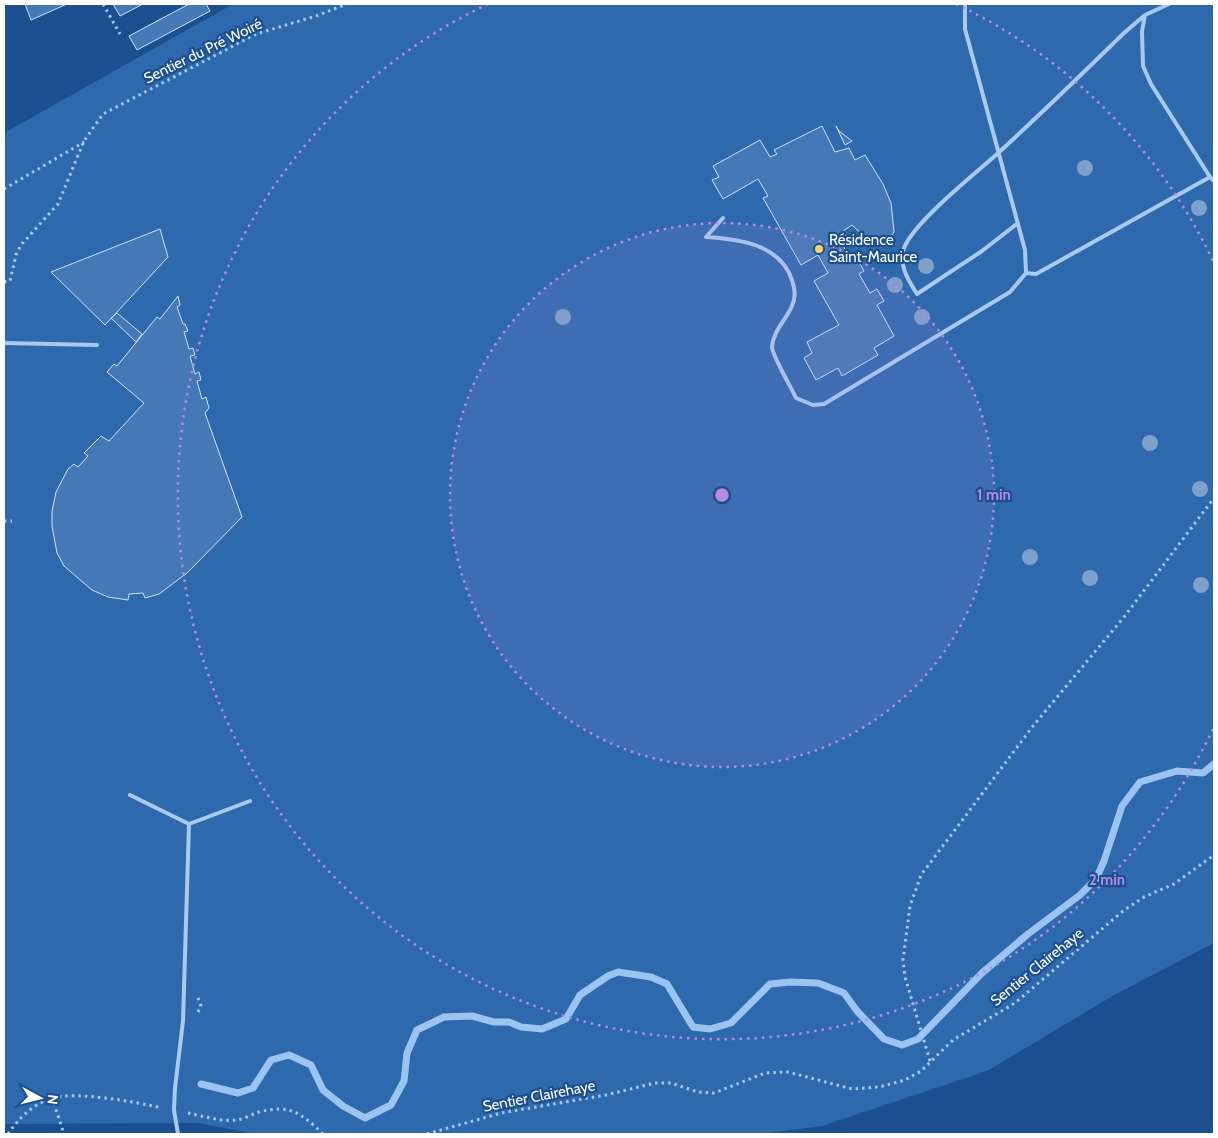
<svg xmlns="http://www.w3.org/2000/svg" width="1218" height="1138" font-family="Cabin,sans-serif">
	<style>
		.green { fill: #2e69ad }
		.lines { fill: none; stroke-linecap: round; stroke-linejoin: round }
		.stream { stroke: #9cc4f0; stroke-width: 7 }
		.building { fill: #4478b7; stroke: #cfe3fa }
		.path { stroke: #a9c9ee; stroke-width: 3; stroke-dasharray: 2.5 4; stroke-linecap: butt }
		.lane { stroke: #a9c9ee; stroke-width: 4 }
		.tree { fill: #7ea0ca }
		.ring { fill: none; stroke: #b68bdc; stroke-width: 2.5; stroke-dasharray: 2.5 5 }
		.poi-dot { fill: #ffd166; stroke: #1b4f8f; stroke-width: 2 }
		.labels { text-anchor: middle; stroke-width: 4.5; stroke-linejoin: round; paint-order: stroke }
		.street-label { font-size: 15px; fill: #fff; stroke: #1b4f8f }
		.poi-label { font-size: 15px; fill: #fff; stroke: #1b4f8f; text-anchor: start }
		.centre { fill: #b68bdc; stroke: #1b4f8f; stroke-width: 2.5 }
		.ring-label { font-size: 15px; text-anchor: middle; font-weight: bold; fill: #b68bdc; stroke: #1b4f8f; stroke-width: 4.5; stroke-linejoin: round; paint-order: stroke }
	</style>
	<rect width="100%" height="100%" fill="#1b4f8f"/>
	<path class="green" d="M233,4H1214V943L1116,994L987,1071L822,1126L760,1134H256L198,1123L4,1124V158L6,132Z"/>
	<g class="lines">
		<path class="stream" d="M201,1084L238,1093L253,1088L271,1060L289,1055L311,1065L323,1090L343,1106L365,1118L391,1105L404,1081L407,1053L417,1030L444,1017L472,1016L494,1022H509L521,1027L542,1029L566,1019L580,995L608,976L618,972L651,977L667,984L693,1027L710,1029L731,1023L770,984L790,982L818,983L844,993L857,1011L884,1039L902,1045L918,1039L982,973L1028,934L1080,895L1096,879L1104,861L1122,806L1140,782L1177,771L1203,773L1214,764"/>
	</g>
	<path class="building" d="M25,4H67L31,20Z
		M113,4H143L120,16Z
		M189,4H206L210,11L137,50L129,36Z
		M822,126L835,152L849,148L855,160L865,155L883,184L891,203L894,232L887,242L878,243L867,239L852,225L843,231L848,240L842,244L851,260L856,257L864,271L859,274L870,293L877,289L884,301L877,305L894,336L874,348L878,355L842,376L838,368L816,380L804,358L812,353L807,342L839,325L814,281L828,273L818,255L801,265L763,198L768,196L758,179L723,199L712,180L719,177L713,166L760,140L770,157L777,154L774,150Z
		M836,126L839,131L852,141L845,145Z
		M160,229L168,257L105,325L51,272Z
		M178,296L180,305L177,307L183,324H185L188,331L184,332L189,349L193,348L195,355L190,356L195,374L199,372L201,380L197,381L202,399L206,397L209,408L205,413L242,517L187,573L159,594L145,598L143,593L129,594L128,600L108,597L92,590L64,566L57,553L52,526V511L56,492L68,469L74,464L78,467L88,456L84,453L101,436L109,441L144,403L107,372L114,364L117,366L157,317L160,319Z
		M117,313L142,334L136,342L111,318Z"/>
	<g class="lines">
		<path class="path" d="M103,4L120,34
			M4,189L84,142
			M4,282L10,281L16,255L21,245L58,204L84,141L103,114L256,34L316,16L347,4
			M4,521H12
			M198,1012L201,1006L198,998
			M930,1061L905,977L903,960L910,906L921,875L1033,726L1124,617L1214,498
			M52,1097L64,1134
			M188,1113C203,1116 221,1122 237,1120C245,1119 252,1114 259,1112C290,1104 301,1113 323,1134
			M8,1134C19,1118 33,1104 52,1098C75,1091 137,1102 162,1108
			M427,1134L501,1113L606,1095L655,1083H671L698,1092L714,1093L765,1073L788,1072L852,1089L879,1087L905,1080L921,1071L953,1040L1015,1003L1123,911L1144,897L1174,884L1214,855"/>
		<path class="lane" d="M1145,15L1142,31L1143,66L1151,84L1210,177L1214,181
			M723,218L706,237C739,239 780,244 792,280C795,290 796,297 792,306C786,320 773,331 772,347C772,355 792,389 796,398L813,405L824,404L1010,292L1026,273L1025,250L965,29V4
			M1018,223L982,251L917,294C908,280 898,264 904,248C914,222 975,174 997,154C1040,115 1082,74 1124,33L1145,15L1169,4
			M1026,273L1036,274L1210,177
			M4,343L97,345
			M130,795L189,824L250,801
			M178,1134L174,1110L175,1088L183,1021L189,824"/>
	</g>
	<g class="tree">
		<circle cx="1085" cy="168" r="8"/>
		<circle cx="1199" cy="208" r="8"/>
		<circle cx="926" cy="266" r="8"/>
		<circle cx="895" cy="285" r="8"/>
		<circle cx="563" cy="317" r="8"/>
		<circle cx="922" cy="317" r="8"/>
		<circle cx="1150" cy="443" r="8"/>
		<circle cx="1200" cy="489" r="8"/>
		<circle cx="1030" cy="557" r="8"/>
		<circle cx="1090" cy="578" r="8"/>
		<circle cx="1201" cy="585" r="8"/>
	</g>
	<circle cx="722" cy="495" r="272" fill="#b68bdc" fill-opacity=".12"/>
	<g class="ring">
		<circle cx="722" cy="495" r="272"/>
		<path d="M1213 729A544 544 0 1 1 488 4M956 4A544 544 0 0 1 1213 261"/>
	</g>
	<circle class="poi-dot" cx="819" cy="249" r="5"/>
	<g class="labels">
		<g class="street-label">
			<text transform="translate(203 51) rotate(-26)" y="5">Sentier du Pré Woiré</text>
			<text transform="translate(1037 967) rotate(-39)" y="5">Sentier Clairehaye</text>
			<text transform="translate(539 1096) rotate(-11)" y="5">Sentier Clairehaye</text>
		</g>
		<g class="poi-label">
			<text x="829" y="245">Résidence<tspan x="829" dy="17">Saint-Maurice</tspan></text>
		</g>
	</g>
	<circle cx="722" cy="495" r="8" class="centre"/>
	<g class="ring-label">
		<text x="994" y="500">1 min</text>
		<text x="1107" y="885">2 min</text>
	</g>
	<rect width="1218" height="1138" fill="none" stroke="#ffffff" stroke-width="10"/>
	<g transform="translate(40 1098) rotate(97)" stroke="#1b4f8f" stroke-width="4" paint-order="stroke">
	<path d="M0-4L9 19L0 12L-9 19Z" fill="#ffffff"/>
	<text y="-8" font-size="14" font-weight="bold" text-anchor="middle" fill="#ffffff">N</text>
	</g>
</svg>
